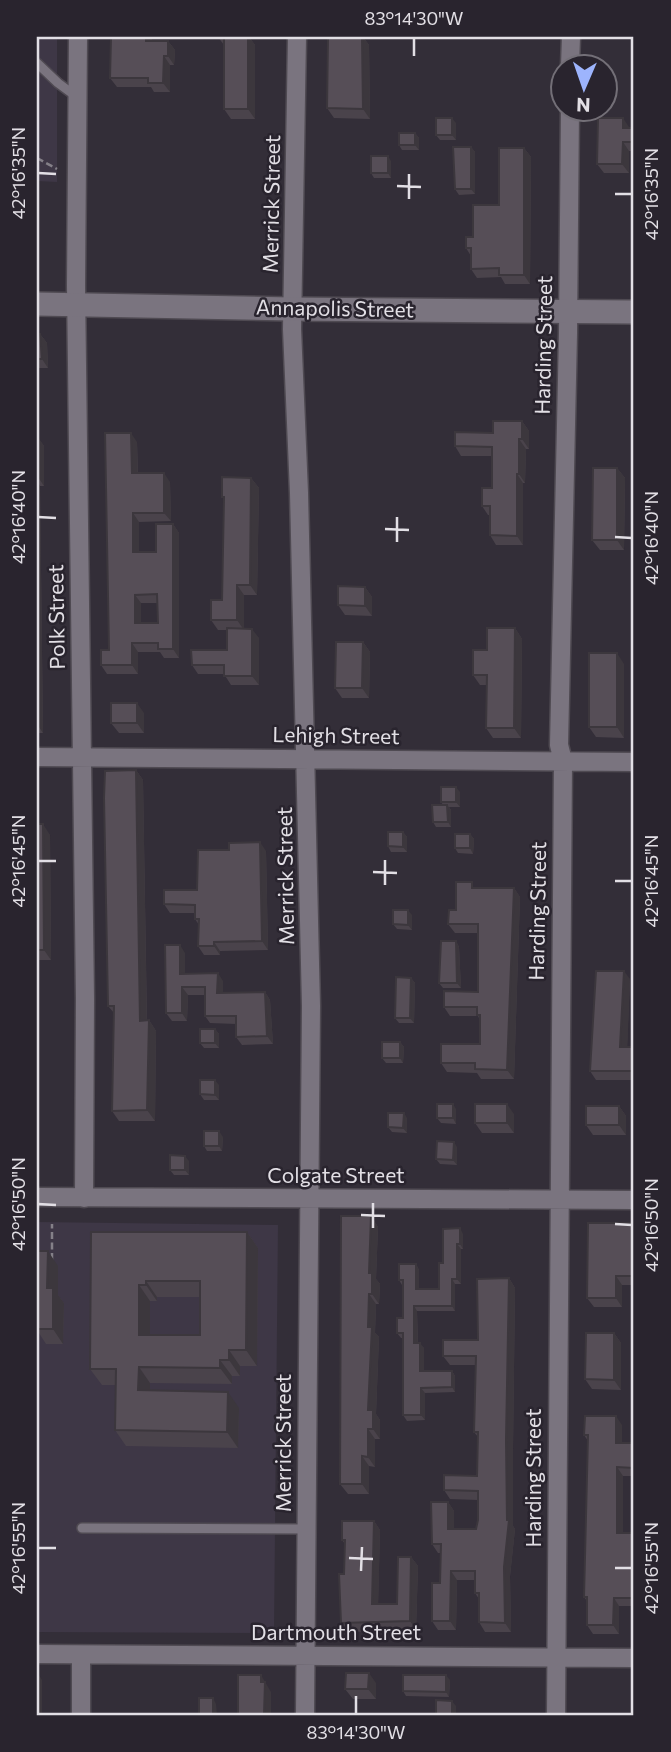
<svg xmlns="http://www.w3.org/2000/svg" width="671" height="1752" font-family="Commissioner,sans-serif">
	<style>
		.built { fill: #3e3746 }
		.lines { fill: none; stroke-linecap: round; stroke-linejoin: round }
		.service-casing { stroke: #4f4a52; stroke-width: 12 }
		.minor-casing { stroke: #4f4a52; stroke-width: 21 }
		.tertiary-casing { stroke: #4f4a52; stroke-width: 26 }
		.path { stroke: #848088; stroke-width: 2.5; stroke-dasharray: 7 3.5; stroke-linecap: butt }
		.service { stroke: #7a747f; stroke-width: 9 }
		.minor { stroke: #7a747f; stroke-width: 18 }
		.tertiary { stroke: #7a747f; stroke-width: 23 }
		.wall { fill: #4a434b; fill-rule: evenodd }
		.shaded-wall { fill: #3c373d }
		.building { fill: #564e57; stroke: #3c373d; stroke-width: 2; fill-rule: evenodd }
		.ticks { fill: none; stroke: #e2dfe5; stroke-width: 2.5 }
		.labels { text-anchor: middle; stroke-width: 5; stroke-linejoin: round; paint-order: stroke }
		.street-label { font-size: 21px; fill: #e2dfe5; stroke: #29242e }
		.neatline { fill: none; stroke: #e2dfe5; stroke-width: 2.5 }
		.ticks-label { font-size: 18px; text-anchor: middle; fill: #e2dfe5 }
	</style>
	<rect width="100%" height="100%" fill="#332e38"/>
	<path class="built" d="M37,37H57V182L37,181Z
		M37,1222L278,1225L274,1633L37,1632Z"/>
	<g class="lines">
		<defs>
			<path id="service" d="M37,63L58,83L77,97
				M82,1528L307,1529"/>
			<path id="minor" d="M78,37L76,286L85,999L84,1198
				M297,37L292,329L299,493L311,1006L305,1715
				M570,66L571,37
				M37,757L634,762
				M37,1197L634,1200
				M37,1654L634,1658
				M81,1655V1715
				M556,1715L563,761L559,745L568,333L570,108"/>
			<path id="tertiary" d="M37,304L292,309L634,312"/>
		</defs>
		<use href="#service" class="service-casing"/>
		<use href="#minor" class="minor-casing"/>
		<use href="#tertiary" class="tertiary-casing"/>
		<path class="path" d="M37,158L57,169
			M52,1260V1224"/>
		<use href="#service" class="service"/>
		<use href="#minor" class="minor"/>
		<use href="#tertiary" class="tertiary"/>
	</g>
	<path class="wall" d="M111,37H150L153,41H168L175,50L174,65H170V92H154L151,87H117L110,78Z
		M218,37H249L255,45V119H231L224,109V45Z
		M328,37H363L369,45L370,119L334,118L327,108Z
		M456,123V140H440L436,135Z
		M629,128H634V151H629V173H604L597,164Z
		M415,133L419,138V150H402L399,145Z
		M471,147L475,152V194L459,195L455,189Z
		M524,148L531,157L530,284H505L501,277L477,278L471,269V256L466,248L499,205Z
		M391,161V178H374L371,173Z
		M37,334H40L47,343L48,368H37Z
		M522,421L529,431V449H526L525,483H523V545H496L490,535V515H488L482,506L492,488V456H461L455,446L493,433Z
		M37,437L44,446V486H40L43,733H37Z
		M137,442L138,473L170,482L171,521L139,522V552H156L173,524L179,533V658H164L160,652H138V674H107L101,665L109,650ZM141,603H157L158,623H141Z
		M617,468L625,478L624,550H600L592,540Z
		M251,478L259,488L257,595H244V629L259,638V685H231L224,674H198L192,665L227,650V630H218L211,620L222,600L224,500L222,497Z
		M365,587L372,597V616L345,615L338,605Z
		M515,628L522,639L521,738H493L486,728L487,685H480L473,675L487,650Z
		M363,642L370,652L369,698H342L335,688Z
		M624,664V738L596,737L589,727Z
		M144,713V733H119L111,723Z
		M136,770L143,780L147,1020H149L156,1031L155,1121H119L112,1111L114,1013L108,1006Z
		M460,792V807H449L451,810V827H436L433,822L443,805L441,802Z
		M37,824L50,835L51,960H37Z
		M403,832L407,837V852H391L388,846Z
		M470,834L474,839L473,854L458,853L455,848Z
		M266,851L268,950L220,951V955H204L198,946L199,925L195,919V913H170L164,904L197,890Z
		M475,888H514L520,897L514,1079H481L477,1073L447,1072L441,1063L480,1044V1020L478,1016H450L444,1007L478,992V933H455L448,924L456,910Z
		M412,915V930L397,929L393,924Z
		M456,941L459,947L461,988H443L439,983Z
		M185,953V974L223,981V993L265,992L270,1000L273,1044L242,1045L236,1037V1024L210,1023L205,1016V995H188L187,1021H172L166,1013Z
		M411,978L415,983L414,1023H399L395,1018Z
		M630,979L627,1047H634V1121L632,1118L633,1080H596L590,1071Z
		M215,1029L219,1034V1048H204L200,1043Z
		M400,1042L404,1047L403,1063H386L382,1058Z
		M219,1085V1100H204L200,1094Z
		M619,1106L626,1116V1135H593L586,1125Z
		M456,1109V1124L441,1123L437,1118Z
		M514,1114V1133H482L475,1123Z
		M407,1118V1133L392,1132L388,1127Z
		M223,1137L222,1151H207L204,1146Z
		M457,1147V1165L440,1164L436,1159Z
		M189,1161V1175H174L170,1170Z
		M371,1216L378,1227L376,1279L380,1284L379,1304H376L375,1333L379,1337L376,1414L380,1420V1439H375V1467L369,1466V1494H348L340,1484Z
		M634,1223V1285H622V1307H594L587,1298Z
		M91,1232H247L258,1248L257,1366H240V1376H232V1384L150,1383V1390L239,1408L238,1448L126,1446L115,1430L116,1385H102L90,1369ZM157,1297H200V1335H150V1301H157Z
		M463,1234V1249H461V1284H455V1311H417L418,1343L424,1348V1371H452L455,1376V1392L425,1393V1420L407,1421L403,1415V1338H401L397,1333L403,1318L402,1285L399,1280L416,1264L419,1270V1289H439L443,1263Z
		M37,1251L58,1266V1295L64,1303L63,1344H46L37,1330Z
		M509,1278L515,1288L513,1449V1526L515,1529L510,1576L511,1632H485L479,1622V1599L475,1593V1580H457L456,1630H438L432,1621L440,1583V1553H438L432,1544L448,1502L454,1511V1529H476L478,1520V1500L450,1499L444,1490L477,1476L478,1437L474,1432L476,1365H450L443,1356L478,1340Z
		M614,1333L621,1343V1390L592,1389L585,1379Z
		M622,1425V1443H634V1476H623V1533H634V1606H619V1634H593L587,1625V1601L584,1597L588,1441L584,1435Z
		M374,1521L380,1530L378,1604H397L411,1557L418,1566L416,1630L347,1632L341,1623L344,1574L345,1544L342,1540Z
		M450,1680L449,1697L406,1696L403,1691Z
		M376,1683V1699H353L345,1689Z"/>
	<path class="shaded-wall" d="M146,37H150L153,41H146Z
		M248,37H249L255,45V119L248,109Z
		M362,37H363L369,45L370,119L363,109Z
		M168,41L175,50L174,65L168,56Z
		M164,56L170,65V92L163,83Z
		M452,118L456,123V140L452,135Z
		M623,118L629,127V136L623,128Z
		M415,133L419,138V150L415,145Z
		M623,142L629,151V173L622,164Z
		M471,147L475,152V194L471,189Z
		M524,148L531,157L530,284L524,275Z
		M388,156L391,161V178L388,173Z
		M40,334L47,343L48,368L42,359Z
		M522,421L529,431V449L522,439Z
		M131,433L137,442L138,482L132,473Z
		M38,437L44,446V486L38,477Z
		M519,439L526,449L525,483L519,474Z
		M617,468L625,478L624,550L617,540Z
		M164,473L170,482L171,521L164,513Z
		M517,474L523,483V545L517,536Z
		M251,478L259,488L257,595L250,585Z
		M37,481L40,486L43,733L37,724Z
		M133,513L139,522V561L133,552Z
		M173,524L179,533V658L173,649Z
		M237,585L244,595V630L237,620Z
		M365,587L372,597V616L365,606Z
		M135,595L141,603V632L135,623Z
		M515,628L522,639L521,738L514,728Z
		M252,629L259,638V685L252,676Z
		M363,642L370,652L369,698L362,688Z
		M132,643L138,652V674L132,665Z
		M617,653L624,664V738L617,727Z
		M137,703L144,713V733L137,723Z
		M136,770L143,780L147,1031L140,1021Z
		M456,787L460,792V807L456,802Z
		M447,805L451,810V827L448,822Z
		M43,824L50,835L51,960L44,950Z
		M403,832L407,837V852L403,847Z
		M470,834L474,839L473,854L470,848Z
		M260,842L266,851L268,950L262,941Z
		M514,888L520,897L514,1079L507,1070Z
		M408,910L412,915V930L408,925Z
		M456,941L459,947L461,988L457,983Z
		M214,942L220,951V955L214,946Z
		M180,945L185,953V981L180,974Z
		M624,971L630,979L627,1056L620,1047Z
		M218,973L223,981V1001L217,993Z
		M411,978L415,983L414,1023L410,1018Z
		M182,987L188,995L187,1021L182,1013Z
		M265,992L270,1000L273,1044L267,1036Z
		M149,1020L156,1031L155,1121L147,1110Z
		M215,1029L219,1034V1048L215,1043Z
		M400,1042L404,1047L403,1063L400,1058Z
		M215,1080L219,1085V1100L215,1095Z
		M453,1104L456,1109V1124L453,1118Z
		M507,1104L514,1114V1133L507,1123Z
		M619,1106L626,1116V1135L619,1125Z
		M404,1113L407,1118V1133L403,1128Z
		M219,1131L223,1137L222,1151L219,1146Z
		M454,1142L457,1147V1165L453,1160Z
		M185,1156L189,1161V1175L185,1170Z
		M371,1216L378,1227L376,1279L380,1284L379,1304L372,1294L369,1273Z
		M460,1228L463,1234V1249L460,1244Z
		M247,1232L258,1248L257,1366L246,1350Z
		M457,1244L461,1249V1284L457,1279Z
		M48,1251L58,1266V1295L64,1303L63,1344L53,1329L47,1288Z
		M416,1264L419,1270V1294L416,1289Z
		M616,1276L622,1285V1307L616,1298Z
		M509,1278L515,1288L513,1449V1526L515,1529L510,1576L511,1632L505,1623L504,1567L507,1520L506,1440Z
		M452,1279L455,1284V1311L452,1306Z
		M146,1281L157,1297V1301L146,1285Z
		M139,1285L150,1301V1351L139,1335Z
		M369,1294L376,1304L375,1333L379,1337L376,1414L380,1420V1439L373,1429L368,1410Z
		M414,1306L417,1311L418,1348L414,1343Z
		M614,1333L621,1343V1390L614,1380Z
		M420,1343L424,1348V1376L420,1371Z
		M229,1350L240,1366V1376L229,1360Z
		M220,1360L232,1376V1384L220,1368Z
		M139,1367L150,1383V1406L138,1390Z
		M452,1371L455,1376V1392L452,1387Z
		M421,1388L425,1393V1420L421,1415Z
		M228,1392L239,1408L238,1448L227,1432Z
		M616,1416L622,1425V1452L616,1443Z
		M368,1429L375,1439V1467L368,1457Z
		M362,1456L369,1466V1494L362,1484Z
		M617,1467L623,1476V1541L617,1533Z
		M448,1502L454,1511V1538L448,1529Z
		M374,1521L380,1530L378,1613L372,1604Z
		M411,1557L418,1566L416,1630L410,1621Z
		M451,1571L457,1580L456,1630L450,1621Z
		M614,1598L619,1606V1634L613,1625Z
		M37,1672L42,1680V1715H37Z
		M369,1673L376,1683V1699L368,1689Z
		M261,1675L271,1692V1715H264Z
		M446,1675L450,1680L449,1697L446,1692Z
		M213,1698L216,1704L217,1715H213Z
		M452,1701L456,1706V1715H452Z"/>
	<path class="building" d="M111,37H146V41H168V56H164L163,83H148V78H110Z
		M224,37H248V109H224Z
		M328,37H362L363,109L327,108Z
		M436,118H452V135H436Z
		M598,118H623V128H634V142H623L622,164H597Z
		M399,133H415V145H399Z
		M453,147H471V189H455Z
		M499,148H524V275H499V268L471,269V248H466V237H473V205H499Z
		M371,156H388V173H371Z
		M37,334H40L42,359H37Z
		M493,421H522V439H519V474H517V536L490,535V506H482V488H492V447L455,446V432L493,433Z
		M105,433H131L132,473H164V513H133V552H156V524H173V649H158V643H132V665H101V650H109ZM157,594L158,623H135V595Z
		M37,437H38V477H37Z
		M593,468H617V540H592Z
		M222,477L251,478L250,585H237V620H211V600H222L224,497H222Z
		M338,586L365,587V606L338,605Z
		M227,628L252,629V676H224V665H192L191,650H227Z
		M487,628H515L514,728H486L487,675H473V650H487Z
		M336,642H363L362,688H335Z
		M589,653H617V727H589Z
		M111,703H137V723H111Z
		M136,770L140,1021L149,1020L147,1110L112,1111L114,1006H108L104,798L105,771Z
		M441,787H456V802H441Z
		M432,805H447L448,822H433Z
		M37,824H43L44,950H37Z
		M388,832H403V847L388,846Z
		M455,834H470V848H455Z
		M260,842L262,941L214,942V946H198L199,919H195V905L164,904V890H197L198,850H229V843Z
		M456,882H472V888H514L507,1070L475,1069V1063H441V1044H480V1015H477V1007H444V991L478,992V924H448L449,910H456Z
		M393,910H408V925L393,924Z
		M441,941H456L457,983H439Z
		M165,945H180V974L218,973L217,993L265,992L267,1036L236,1037V1016H205V987H182V1013H166Z
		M596,971H624L620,1047H634V1118H632L633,1071H590Z
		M396,977L411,978L410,1018H395Z
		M200,1029H215V1043H200Z
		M382,1042H400V1058H382Z
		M200,1080H215V1095L200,1094Z
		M437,1104H453V1118H437Z
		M475,1104H507V1123H475Z
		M586,1106H619V1125H586Z
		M388,1113H404L403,1128L388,1127Z
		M204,1131H219V1146H204Z
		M437,1141L454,1142L453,1160L436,1159Z
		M170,1155L185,1156V1170H170Z
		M341,1216H371L369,1273H372V1294H369L368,1327H372L368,1410H373V1429H368V1457L362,1456V1484H340Z
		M588,1223H634V1276H616V1298H587Z
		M460,1228V1244H457V1279H452V1306H414V1343H420V1371H452V1387L421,1388V1415H403V1333H397V1318H403V1280H399V1264H416V1289H439V1263H443V1229Z
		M91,1232H247L246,1350H229V1360H220V1368L139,1367L138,1390L228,1392L227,1432L115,1430L116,1369H90ZM146,1281H200V1335H139V1285H146Z
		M37,1251H48L47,1288H53V1329H37Z
		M509,1278L506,1440L507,1520H509L504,1567L505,1623L479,1622V1593H475V1571H451L450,1621H432V1583H440L441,1544H432L431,1502H448V1529H476L478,1520V1491L444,1490V1475L477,1476L478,1432H474L476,1356H443V1340H478L477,1279Z
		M586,1333H614V1380L585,1379Z
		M585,1416H616V1443H634V1468L617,1467V1533H634V1598H614L613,1625H587V1597H584L588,1435H584Z
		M342,1521H374L372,1604H397L398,1557H411L410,1621L341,1623L339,1574H344L345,1540H342Z
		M346,1673H369L368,1689H345Z
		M238,1675H261V1682H265L264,1715H238Z
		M403,1675H446V1692L403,1691Z
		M199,1698H213V1715H199Z
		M436,1700L452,1701V1715H436Z"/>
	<path class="ticks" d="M414,56V38M38,173L56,174M397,186L421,187M615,194H632M409,199V174M38,517L56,518M385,529L409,530M615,537L632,538M397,542V517M38,861H56M373,872L397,873M615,881H632M385,885V860M38,1204L56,1205M361,1215L385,1216M615,1224L632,1225M373,1228V1203M38,1548H56M349,1558L373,1559M615,1568H632M361,1571L362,1547M356,1714V1696"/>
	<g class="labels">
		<g class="street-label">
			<text transform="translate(272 204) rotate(-89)" y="7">Merrick Street</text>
			<text transform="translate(335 309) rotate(1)" y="7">Annapolis Street</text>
			<text transform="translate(544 345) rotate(-89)" y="7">Harding Street</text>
			<text transform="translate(57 617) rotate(-91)" y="7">Polk Street</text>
			<text transform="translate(336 736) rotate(1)" y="7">Lehigh Street</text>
			<text transform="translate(286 876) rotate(-91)" y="7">Merrick Street</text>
			<text transform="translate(538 911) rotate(-89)" y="7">Harding Street</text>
			<text x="336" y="1183">Colgate Street</text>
			<text transform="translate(284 1443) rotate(-90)" y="7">Merrick Street</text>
			<text transform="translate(534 1478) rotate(-90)" y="7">Harding Street</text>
			<text x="336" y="1640">Dartmouth Street</text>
		</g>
	</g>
	<rect width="671" height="1752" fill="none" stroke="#29242e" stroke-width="77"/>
	<g transform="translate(584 88) rotate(182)"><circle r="33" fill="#29242e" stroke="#736f77" stroke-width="2"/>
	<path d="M0-5L12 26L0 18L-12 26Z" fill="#9db4fd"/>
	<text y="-10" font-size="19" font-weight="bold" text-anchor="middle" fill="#e2dfe5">N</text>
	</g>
	<rect x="38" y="38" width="594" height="1676" class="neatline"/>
	<g class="ticks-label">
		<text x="414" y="25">83°14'30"W</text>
		<text transform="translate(19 173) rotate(-90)" y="6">42°16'35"N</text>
		<text transform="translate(652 194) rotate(-90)" y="6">42°16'35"N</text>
		<text transform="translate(19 517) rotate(-90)" y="6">42°16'40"N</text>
		<text transform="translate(652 538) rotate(-90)" y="6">42°16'40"N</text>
		<text transform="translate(19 861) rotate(-90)" y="6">42°16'45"N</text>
		<text transform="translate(652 881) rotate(-90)" y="6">42°16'45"N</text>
		<text transform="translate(19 1204) rotate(-90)" y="6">42°16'50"N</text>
		<text transform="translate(652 1225) rotate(-90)" y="6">42°16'50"N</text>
		<text transform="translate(19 1548) rotate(-90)" y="6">42°16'55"N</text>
		<text transform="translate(652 1568) rotate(-90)" y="6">42°16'55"N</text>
		<text x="356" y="1739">83°14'30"W</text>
	</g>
</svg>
